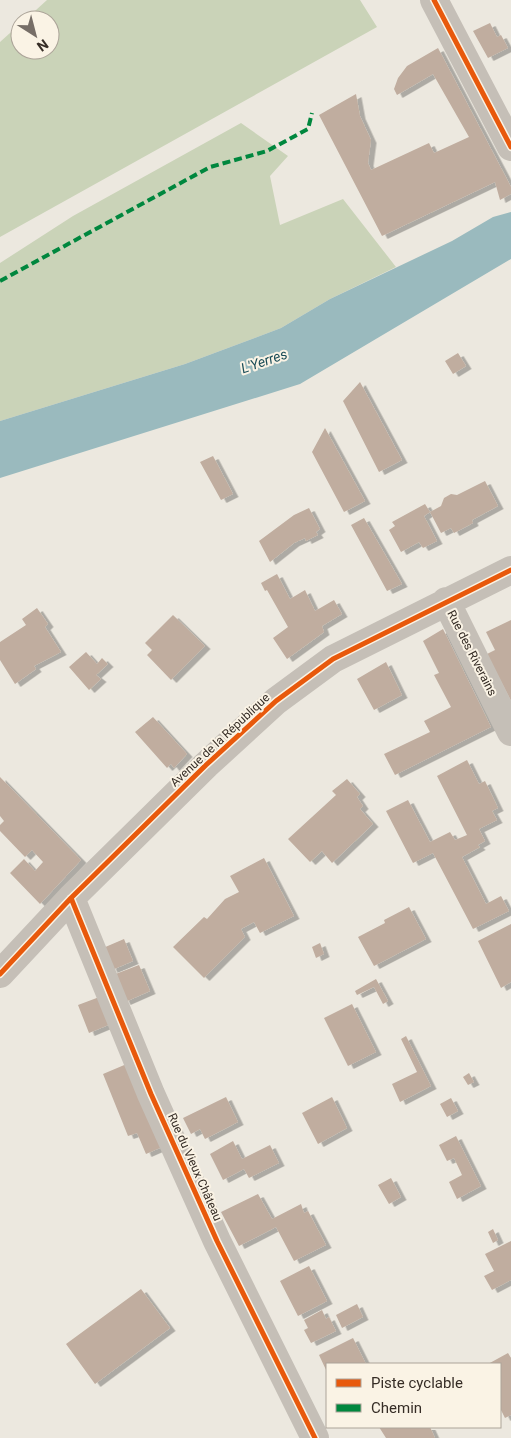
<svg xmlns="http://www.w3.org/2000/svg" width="511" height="1438" font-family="Roboto,sans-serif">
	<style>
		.green { fill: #cad3b8 }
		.water { fill: #9ababe }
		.building { fill: #c0ad9f; filter: url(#shadow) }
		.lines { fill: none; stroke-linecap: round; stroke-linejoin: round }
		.minor { stroke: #c5bfb7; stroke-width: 28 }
		.quiet { stroke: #00873e; stroke-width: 4; stroke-dasharray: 8 4; stroke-linecap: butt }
		.cycleway-casing { stroke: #faf3e5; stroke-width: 8 }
		.cycleway { stroke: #e8590c; stroke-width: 5 }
		.labels { text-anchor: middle; stroke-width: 4; stroke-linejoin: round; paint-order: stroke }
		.street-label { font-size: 12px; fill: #362d26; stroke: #faf3e5 }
		.water-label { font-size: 14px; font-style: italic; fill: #1a4d58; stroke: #faf3e5 }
	</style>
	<defs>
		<filter id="shadow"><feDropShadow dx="5.5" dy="3" stdDeviation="0" flood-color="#0004"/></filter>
	</defs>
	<rect width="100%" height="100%" fill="#ece8df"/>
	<path class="green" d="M47,0H360L377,27L0,237V42L20,24V50H50V20H25Z
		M241,123L288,156L270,176L280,225L343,199L396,267L330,299L281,328L185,364L0,421V263L73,216Z"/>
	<path class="water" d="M511,212V259L300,384L0,478V421L185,364L281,328L330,299L452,241L493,217Z"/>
	<path class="building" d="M490,23L497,37L501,35L508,48L488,58L473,31Z
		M438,48L511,187V194L500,200L495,182L382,236L319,115L356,94L360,116L371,140L368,163L371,170L429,143L434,153L469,137L433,74L397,95L394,89L398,78L407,66Z
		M458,353L466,366L453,374L445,361Z
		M360,382L402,460L379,472L343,401Z
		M325,428L365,501L344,512L312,452Z
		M213,456L233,494L221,500L200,462Z
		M485,481L498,506L472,520L473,523L454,533L451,528L441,533L430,512L424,516L437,541L423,548L419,542L401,552L389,530L395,526L392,522L425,504L430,512L441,506L444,498L451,494L457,495Z
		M309,508L320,529L316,532L318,535L306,541L305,538L294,543L270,562L259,541L294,515Z
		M364,518L402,584L387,591L351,525Z
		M277,574L290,599L305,590L315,611L334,600L342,614L322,626L324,632L287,659L273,638L288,627L267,590L265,591L261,583Z
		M37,608L48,624L45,627L61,652L34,666L36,669L15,684L0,660V642L26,625L22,619Z
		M173,615L205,646L171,680L147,655L152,650L145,643Z
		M511,620V701L487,654L495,650L486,632Z
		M443,629L491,727L395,775L384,754L430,732L424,721L451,707L434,675L439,673L423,641Z
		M86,652L97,664L102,658L108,664L96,675L101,679L89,690L69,667Z
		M386,662L402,695L374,710L357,679Z
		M153,717L187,754L174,768L171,764L167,768L135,732Z
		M467,760L479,784L485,781L498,808L492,811L497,820L479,829L485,841L478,845L480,847L462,857L486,904L501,896L509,911L473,929L433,853L413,863L386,811L408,800L430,842L450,832L455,840L467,835L437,776Z
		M0,777L81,860L40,904L10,873L24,859L35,871L43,862L32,850L25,857L0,831V825L4,821L0,816Z
		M347,779L360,794L357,797L363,806L360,809L373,824L332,863L322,851L310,862L288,839L336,795L332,791Z
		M264,858L294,916L260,933L254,922L241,929L245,937L204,978L173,947L204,917L207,919L225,899L239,892L230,876Z
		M409,907L426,939L374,966L358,937L385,923L384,920Z
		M511,924V982L501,988L478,941Z
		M124,939L133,961L112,970L103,948Z
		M320,943L324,954L316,958L312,947Z
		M139,965L150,991L125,1002L113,975Z
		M376,979L388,1001L383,1004L374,987L357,995L355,991Z
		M102,996L113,1023L89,1033L78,1005Z
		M352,1004L376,1052L348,1066L324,1018Z
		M406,1036L431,1086L400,1102L392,1084L417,1072L401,1039Z
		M129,1063L162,1147L146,1154L137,1133L128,1136L103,1074Z
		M469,1073L474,1082L468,1085L463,1077Z
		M226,1097L238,1122L205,1139L200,1129L191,1134L183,1118Z
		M332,1097L347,1128L318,1144L302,1113Z
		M451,1098L458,1111L447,1117L440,1104Z
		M456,1136L481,1186L457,1199L449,1182L462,1175L454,1158L447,1161L439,1145Z
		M233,1141L242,1159L270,1145L279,1163L249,1178L244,1169L223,1180L210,1154Z
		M391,1178L401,1197L389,1204L378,1185Z
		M258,1194L272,1219L301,1204L304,1213L308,1211L326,1245L294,1261L276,1227L239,1246L221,1212Z
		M493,1229L498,1240L493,1243L488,1232Z
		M511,1241V1280L492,1290L484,1276L494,1271L485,1254Z
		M309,1266L327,1301L298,1316L280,1281Z
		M141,1289L170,1328L95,1384L66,1344Z
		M357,1304L363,1317L342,1328L336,1315Z
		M322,1310L326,1319L329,1317L336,1331L311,1343L304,1330L308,1328L304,1320Z
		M353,1338L366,1364H327V1372L319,1355Z
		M508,1353L511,1358V1415L505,1418L500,1408V1364H488Z
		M379,1427H430L435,1438H386Z"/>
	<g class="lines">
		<path class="minor" d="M434,0L511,147
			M446,601L511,732
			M71,898L151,1094L217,1241L315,1438
			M0,974L71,898L206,765L276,701L333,659L511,570"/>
		<path class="quiet" d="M0,281L210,167L267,151L308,129L312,113"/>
		<defs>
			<path id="cycleway" d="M434,0L511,147
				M71,898L151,1094L217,1241L315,1438
				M0,974L71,898L206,765L276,701L333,659L511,570"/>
		</defs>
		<use href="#cycleway" class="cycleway-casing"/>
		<use href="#cycleway" class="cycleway"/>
	</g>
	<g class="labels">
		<g class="street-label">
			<text transform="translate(472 653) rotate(63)" y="4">Rue des Riverains</text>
			<text transform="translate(220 740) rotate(-43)" y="4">Avenue de la République</text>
			<text transform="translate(195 1167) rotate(66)" y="4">Rue du Vieux Château</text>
		</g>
		<g class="water-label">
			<text transform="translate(264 361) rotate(-19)" y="5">L'Yerres</text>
		</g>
	</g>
	<rect x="326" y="1363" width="175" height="65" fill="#faf3e5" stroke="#aca499"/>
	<rect x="336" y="1379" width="25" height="8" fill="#e8590c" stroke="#aca499"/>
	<text x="371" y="1388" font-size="15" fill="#362d26">Piste cyclable</text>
	<rect x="336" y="1404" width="25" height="8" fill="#00873e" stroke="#aca499"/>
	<text x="371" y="1413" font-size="15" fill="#362d26">Chemin</text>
	<g transform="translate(35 35) rotate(144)"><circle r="24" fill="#faf3e5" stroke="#aca499"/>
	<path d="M0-4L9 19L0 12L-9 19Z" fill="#766e67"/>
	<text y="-8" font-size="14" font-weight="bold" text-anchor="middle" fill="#362d26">N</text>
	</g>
</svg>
